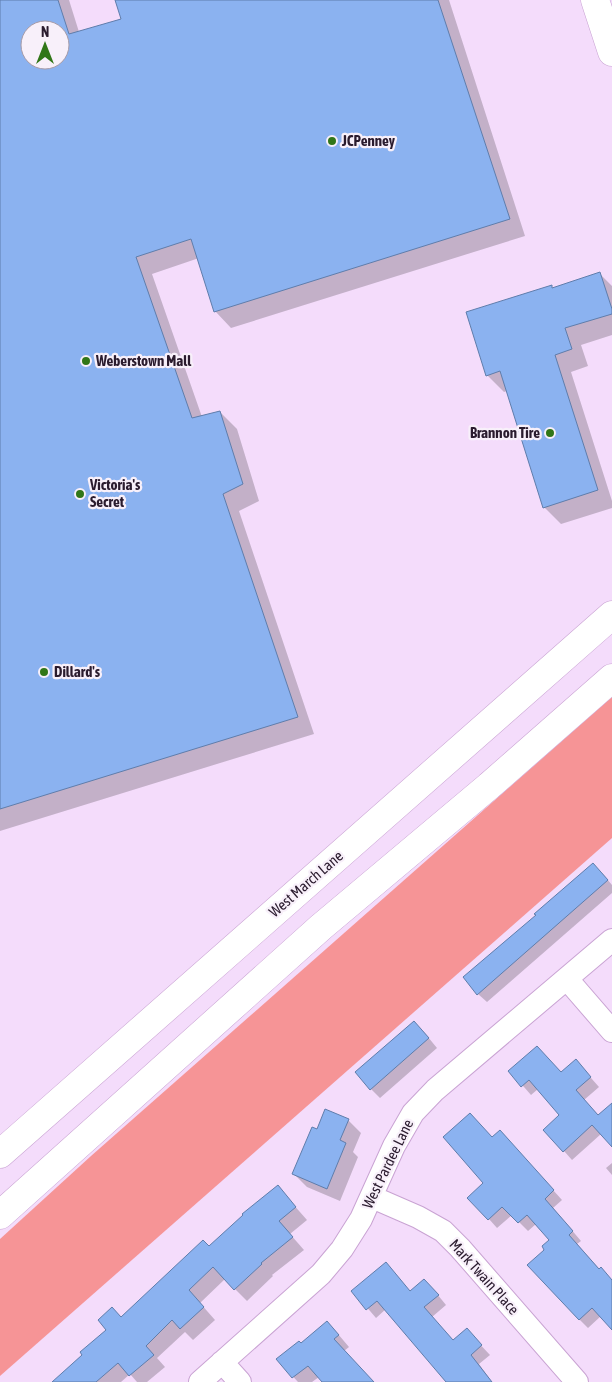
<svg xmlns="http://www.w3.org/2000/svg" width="612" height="1382" font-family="'Asap Condensed',sans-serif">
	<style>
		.green { fill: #f69496 }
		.shadow { fill: #0003; fill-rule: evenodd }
		.building { fill: #8bb2f0; stroke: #5f7dab; fill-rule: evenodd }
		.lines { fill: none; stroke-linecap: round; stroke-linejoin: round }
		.street-casing { stroke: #c9a3d3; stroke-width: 24 }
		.secondary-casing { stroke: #c9a3d3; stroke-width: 29 }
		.primary-casing { stroke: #c9a3d3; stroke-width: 29 }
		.street { stroke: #fff; stroke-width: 22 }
		.secondary { stroke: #fff; stroke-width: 28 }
		.primary { stroke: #fff; stroke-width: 28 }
		.poi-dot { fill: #317618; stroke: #f8f0fa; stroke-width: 2 }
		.labels { text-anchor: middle; stroke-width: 4.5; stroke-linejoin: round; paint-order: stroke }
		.poi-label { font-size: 15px; font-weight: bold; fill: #2a1b2e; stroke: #f8f0fa; text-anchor: start }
		.street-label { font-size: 15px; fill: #2a1b2e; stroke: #f8f0fa }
	</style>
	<rect width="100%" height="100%" fill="#f4dcfb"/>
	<path class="green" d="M612,697V838L0,1376V1239L91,1156Z"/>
	<path class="shadow" d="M0,0H69L79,32L123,19L116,0H449L525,236L231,328L215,311L199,258L152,274L202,417L220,412L237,429L259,501L239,511L314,734L0,831ZM30,30H60V60H30Z
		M600,274L612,286V335L581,345L588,366L571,372L612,501V508L561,524L544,507L507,391L504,392L487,375L551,287L553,289Z
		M602,873L612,885V893L487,1002L478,994Z
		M423,1031L437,1048L380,1098L371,1089Z
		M584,1070L599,1087L584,1100L599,1116H612V1145L601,1134L572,1160L564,1151L561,1115L538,1089L531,1095L510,1071L561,1074Z
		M348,1120L361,1133L353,1152L358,1157L340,1201L307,1187L294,1174L317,1131Z
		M493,1138L509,1141L562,1200L553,1208L581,1241L577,1244L600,1270L612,1281V1328L601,1316L588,1328L579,1319L546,1250L551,1240L536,1224L528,1231L512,1215L497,1228L489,1219L485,1183Z
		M612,1163V1175L606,1168Z
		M277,1186L307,1220L290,1234L304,1250L272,1275L273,1276L247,1301L225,1279L200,1303L215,1320L193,1340L185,1332L157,1358L165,1367L147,1382H137L130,1374L121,1382H54L121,1318L209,1247Z
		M433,1289L446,1305L432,1317L453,1341L475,1339L490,1355L479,1364L492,1382H448L386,1309L376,1318L353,1291L411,1292Z
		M338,1334L349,1347L344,1351L373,1382H323L319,1377L312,1382H298L278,1360L302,1345Z"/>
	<path class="building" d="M0,0H58L69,34L121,19L115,0H438L510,219L214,312L191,239L136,257L192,418L220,411L243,484L223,494L298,717L0,809ZM30,30H60V60H30Z
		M600,272L612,309V314L565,328L572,349L555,355L598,490L543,508L500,371L486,376L466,312L552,285V288Z
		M593,863L608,880L477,995L463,977L536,915L534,914Z
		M414,1021L429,1038L370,1090L355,1072Z
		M537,1046L561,1072L576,1059L591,1077L576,1090L598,1115L612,1103V1147L592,1125L563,1152L543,1130L559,1115L529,1080L521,1087L508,1071Z
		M325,1109L349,1119L340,1140L346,1143L327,1189L292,1174L312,1127L317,1129Z
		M470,1113L492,1137L500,1130L554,1190L545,1199L573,1231L569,1235L599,1269L601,1267L612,1280V1330L592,1308L579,1320L527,1265L544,1250L542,1246L549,1240L527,1215L518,1223L502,1207L488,1220L467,1198L483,1183L443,1137Z
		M278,1185L296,1207L279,1221L293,1237L261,1263L262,1264L234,1290L213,1267L189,1290L204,1307L180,1329L172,1320L146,1346L154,1355L129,1376L118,1363L96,1382H52L82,1355L80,1352L106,1330L98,1320L112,1307L121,1317L203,1240L209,1246L243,1215L242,1214Z
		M386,1262L410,1291L424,1279L439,1295L424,1307L453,1340L467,1328L482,1345L471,1355L492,1382H446L377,1301L366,1310L351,1291Z
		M327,1321L339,1335L334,1339L374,1382H322L308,1366L292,1378L276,1359L299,1341L301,1343Z"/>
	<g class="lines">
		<defs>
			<path id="street" d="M567,979L612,1031
				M372,1197L418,1217L443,1231L460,1248L577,1382
				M222,1362L240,1382
				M200,1382L321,1274L342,1249L361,1219L394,1146L413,1113L435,1090L612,940"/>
			<path id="secondary" d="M595,0L612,52"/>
			<path id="primary" d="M0,1154L612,615
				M0,1215L321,927L489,786L612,678"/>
		</defs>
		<use href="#street" class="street-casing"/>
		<use href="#secondary" class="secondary-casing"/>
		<use href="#primary" class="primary-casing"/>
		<use href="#street" class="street"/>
		<use href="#secondary" class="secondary"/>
		<use href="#primary" class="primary"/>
	</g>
	<g class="poi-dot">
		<circle cx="332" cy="141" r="5"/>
		<circle cx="86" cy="361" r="5"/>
		<circle cx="550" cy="433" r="5"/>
		<circle cx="80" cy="494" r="5"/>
		<circle cx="44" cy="672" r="5"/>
	</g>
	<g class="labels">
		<g class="poi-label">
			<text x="342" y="146">JCPenney</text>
			<text x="96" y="366">Weberstown Mall</text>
			<text x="540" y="438" text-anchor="end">Brannon Tire</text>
			<text x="90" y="490">Victoria's<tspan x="90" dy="17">Secret</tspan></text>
			<text x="54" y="677">Dillard's</text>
		</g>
		<g class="street-label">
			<text transform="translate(306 884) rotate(-41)" y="5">West March Lane</text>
			<text transform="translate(388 1164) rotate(-64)" y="5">West Pardee Lane</text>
			<text transform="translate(484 1277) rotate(48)" y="5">Mark Twain Place</text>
		</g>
	</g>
	<g transform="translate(45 45)"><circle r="24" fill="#f8f0fa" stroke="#a69ba8"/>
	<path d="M0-4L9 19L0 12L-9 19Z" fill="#317618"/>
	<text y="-8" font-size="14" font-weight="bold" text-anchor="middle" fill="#2a1b2e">N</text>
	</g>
</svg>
